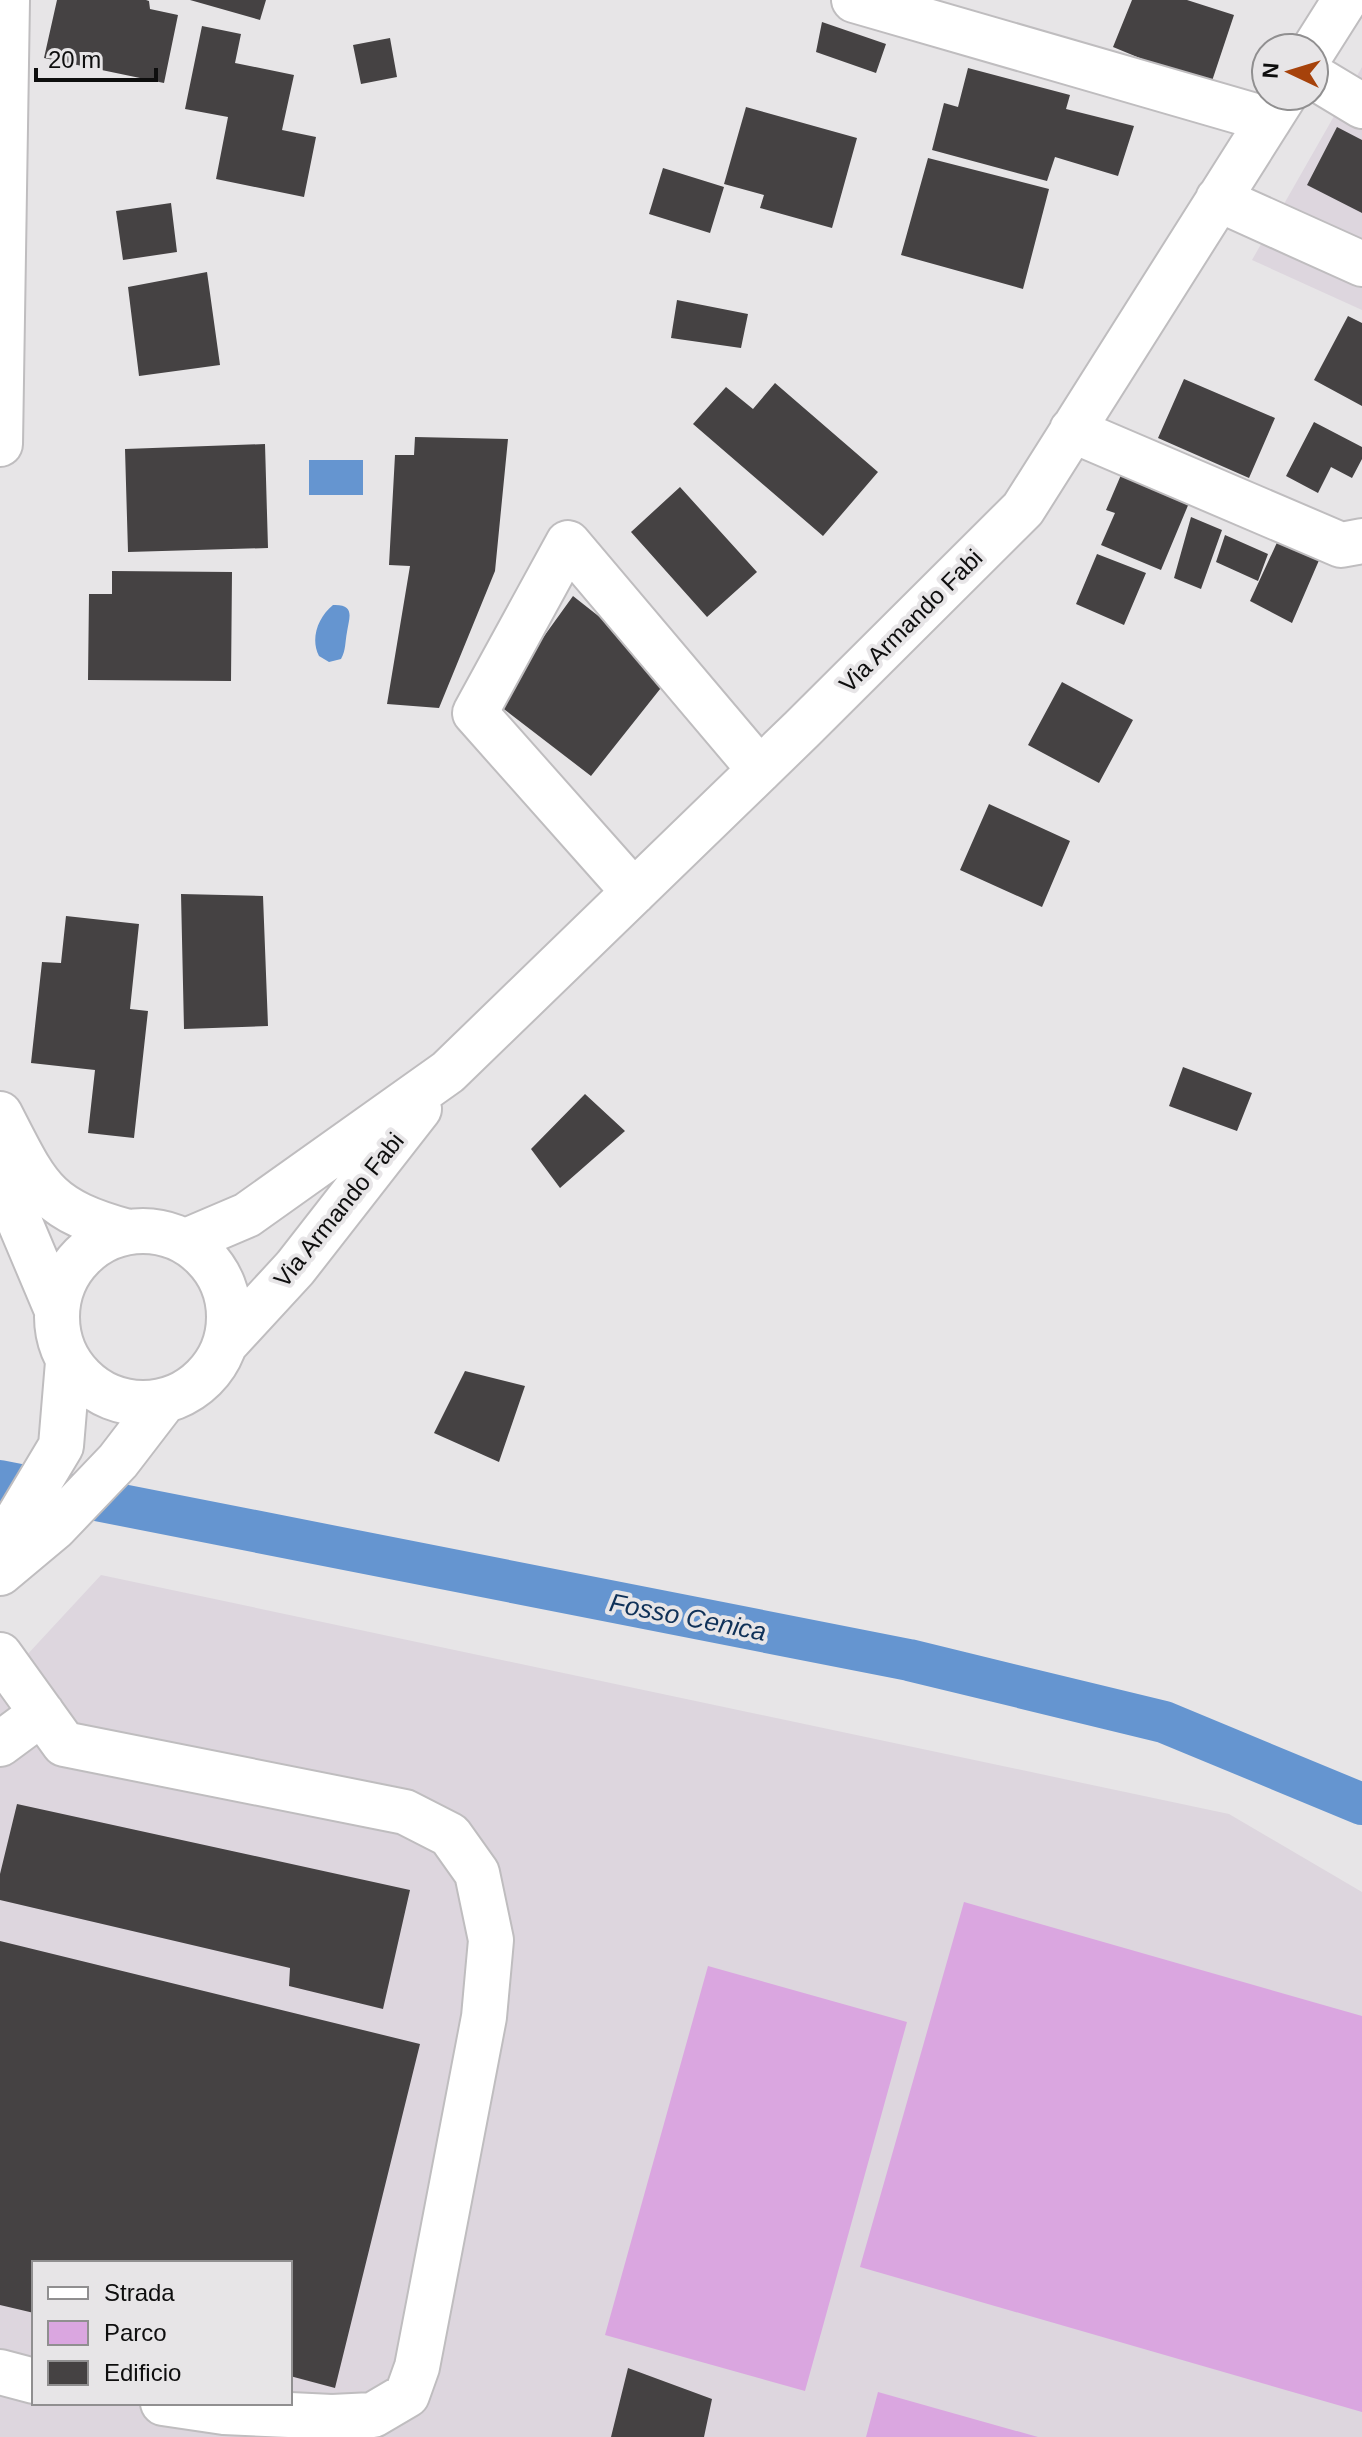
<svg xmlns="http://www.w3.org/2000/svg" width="1362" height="2437" font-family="Helvetica,sans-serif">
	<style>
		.built { fill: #ddd6de; fill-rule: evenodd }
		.green { fill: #daa6e0 }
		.water { fill: #6595d0 }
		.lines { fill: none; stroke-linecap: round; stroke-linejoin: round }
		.canal { stroke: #6595d0; stroke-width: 42 }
		.building { fill: #454243 }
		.minor-casing { stroke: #bfbdbf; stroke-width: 48 }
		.minor { stroke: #fff; stroke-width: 44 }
		.labels { text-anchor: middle; stroke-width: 8; stroke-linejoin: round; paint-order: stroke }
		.street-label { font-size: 24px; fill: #0e0e0e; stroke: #e7e5e7 }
		.water-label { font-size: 26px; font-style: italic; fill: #0f3158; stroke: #e7e5e7 }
	</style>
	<rect width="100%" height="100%" fill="#e7e5e7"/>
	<path class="built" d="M1362,67V310L1252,260Z
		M101,1575L1229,1814L1362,1892V2437H0V1684ZM34,2263H290V2403H34Z"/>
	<path class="green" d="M964,1902L1362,2016V2412L860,2267Z
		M708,1966L907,2022L805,2391L605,2335Z
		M878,2392L1038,2437H866Z"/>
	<path class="water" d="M309,460H363V495H309Z
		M333,605C356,604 349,618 347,632C345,642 346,650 341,659L329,662L319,656C310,639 318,617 333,605Z"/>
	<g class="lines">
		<path class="canal" d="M0,1481L909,1660L1164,1722L1362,1804"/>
	</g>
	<path class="building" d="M57,0H146L149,1L150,9L178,15L164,83L44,58Z
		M190,0H266L260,20Z
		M1132,0H1187L1234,15L1210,87L1113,47Z
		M822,22L886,44L876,73L816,52Z
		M202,26L241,34L235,63L294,75L282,130L316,137L304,197L216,179L228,117L185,109Z
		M390,38L397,77L361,84L353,45Z
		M968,68L1070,95L1066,109L1134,126L1118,176L1055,157L1047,181L932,150L944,103L958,107Z
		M746,107L857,138L832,228L760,208L764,195L724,184Z
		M1337,127L1362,140V213L1307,185Z
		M928,158L1049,189L1023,289L901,255Z
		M663,168L724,187L710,233L649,214Z
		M171,203L177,252L123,260L116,211Z
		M207,272L220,365L139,376L128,287Z
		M677,300L748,314L741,348L671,338Z
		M1348,316L1362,323V406L1314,380Z
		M1184,379L1275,418L1249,478L1158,438Z
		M775,383L878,472L823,536L693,424L726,387L753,409Z
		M1314,422L1362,447V459L1352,478L1331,467L1318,493L1286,476Z
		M415,437L508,439L495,571L439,708L387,704L410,566L389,565L395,455H414Z
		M265,444L268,548L128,552L125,449Z
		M1121,475L1189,503L1161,570L1101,545L1115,513L1106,510Z
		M680,487L757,572L707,617L631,532Z
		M1191,517L1222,530L1201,589L1174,578Z
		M1225,535L1268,554L1258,581L1216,562Z
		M1280,536L1320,558L1292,623L1250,601Z
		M1097,554L1146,573L1124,625L1076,604Z
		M112,571L232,572L231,681L88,680L89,594H112Z
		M573,596L672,674L591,776L496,703Z
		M1062,682L1133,720L1099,783L1028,745Z
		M989,804L1070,841L1042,907L960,870Z
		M181,894L263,896L268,1026L184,1029Z
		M66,916L139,924L130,1009L148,1011L134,1138L88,1133L95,1070L31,1063L42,962L61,963Z
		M1183,1067L1252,1093L1237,1131L1169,1106Z
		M585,1094L625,1131L560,1188L531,1149Z
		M465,1371L525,1386L499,1462L434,1433Z
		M17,1804L410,1890L383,2009L289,1986L290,1968L0,1900V1874Z
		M0,1941L420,2044L335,2388L290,2376V2263H34V2313L0,2305Z
		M628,2368L712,2399L704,2437H611Z"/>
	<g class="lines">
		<defs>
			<path id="minor" d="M854,0L1269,120
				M1314,49L1345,0
				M1314,77L1362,106
				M1218,199L1362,264
				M1072,430L1341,545L1362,541
				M0,444L7,0
				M634,892L475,713L568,543L760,770
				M0,1114C38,1188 44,1209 128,1232
				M0,1166L7,1192L56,1308
				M57 1317a86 86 0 1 1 172 0a86 86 0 1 1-172 0Z
				M186,1241L247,1215L448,1072L802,729L1023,509L1284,96
				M225,1344L295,1268L419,1109
				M0,1548L61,1446L68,1362
				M0,1573L55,1527L118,1461L164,1401
				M0,1655L64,1744L405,1812L450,1835L477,1873L491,1940L484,2017L417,2367L407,2395L373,2415L332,2417L224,2412L163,2403
				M0,1744L42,1713
				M0,2372L34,2381"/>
		</defs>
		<use href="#minor" class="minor-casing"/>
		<use href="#minor" class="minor"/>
	</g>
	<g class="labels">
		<g class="street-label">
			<text transform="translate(911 621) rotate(-45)" y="8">Via Armando Fabi</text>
			<text transform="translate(339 1210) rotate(-51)" y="8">Via Armando Fabi</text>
		</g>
		<g class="water-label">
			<text transform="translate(688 1617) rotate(11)" y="9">Fosso Cenica</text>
		</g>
	</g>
	<rect x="32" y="2261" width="260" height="144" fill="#e7e5e7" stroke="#908f90" stroke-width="2"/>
	<rect x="48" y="2287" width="40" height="12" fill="#ffffff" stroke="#908f90" stroke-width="2"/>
	<text x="104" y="2301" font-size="24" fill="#0e0e0e">Strada</text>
	<rect x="48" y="2321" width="40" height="24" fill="#daa6e0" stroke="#908f90" stroke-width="2"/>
	<text x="104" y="2341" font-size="24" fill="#0e0e0e">Parco</text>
	<rect x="48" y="2361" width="40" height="24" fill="#454243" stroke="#908f90" stroke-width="2"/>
	<text x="104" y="2381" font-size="24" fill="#0e0e0e">Edificio</text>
	<g transform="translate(1290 72) rotate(274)"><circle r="38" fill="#e7e5e7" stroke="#908f90" stroke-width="2"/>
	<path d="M0-6L14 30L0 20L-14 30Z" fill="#a6420b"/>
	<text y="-12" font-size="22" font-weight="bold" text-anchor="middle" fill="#0e0e0e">N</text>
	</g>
	<path d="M36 68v12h120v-12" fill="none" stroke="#0e0e0e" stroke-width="4"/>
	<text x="48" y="68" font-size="24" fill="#0e0e0e" stroke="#e7e5e7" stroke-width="6" paint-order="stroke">20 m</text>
</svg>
